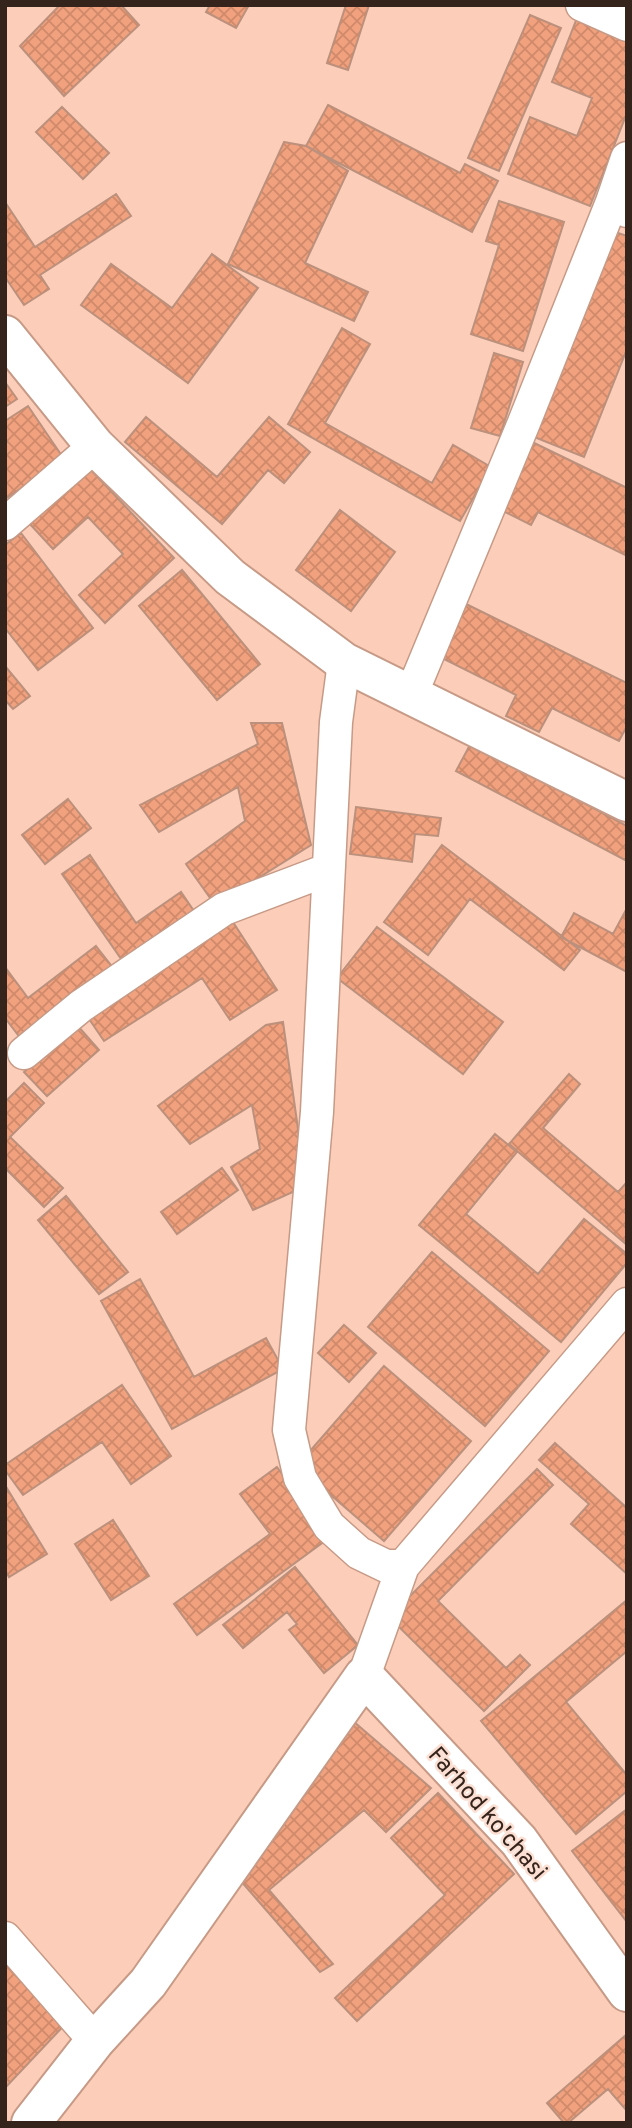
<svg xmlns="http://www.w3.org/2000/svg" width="632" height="2128" font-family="Overpass,sans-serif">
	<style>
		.building { fill: url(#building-cross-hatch); stroke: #bb907c; stroke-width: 2 }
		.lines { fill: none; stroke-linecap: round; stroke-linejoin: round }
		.street-casing { stroke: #c69a86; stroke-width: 35 }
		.secondary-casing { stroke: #c69a86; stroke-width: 42 }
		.street { stroke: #fff; stroke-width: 32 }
		.secondary { stroke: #fff; stroke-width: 38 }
		.labels { text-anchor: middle; stroke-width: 5; stroke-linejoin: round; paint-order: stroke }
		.street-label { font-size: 24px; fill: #35241c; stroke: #fcdfd3 }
	</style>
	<defs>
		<pattern id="building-cross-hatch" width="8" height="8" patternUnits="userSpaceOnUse" patternTransform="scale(1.75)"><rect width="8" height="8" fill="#f1a17d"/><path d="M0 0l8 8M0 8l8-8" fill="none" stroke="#cf8a6b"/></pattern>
	</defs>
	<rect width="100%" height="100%" fill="#fccdb8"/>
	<path class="building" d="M60,5H121L139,25L64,96L20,46Z
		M210,5H249L236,28L206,12Z
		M346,5H369L348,70L327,63Z
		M530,15L561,28L499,171L468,158Z
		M577,18L627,38V113L590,206L508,174L530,117L577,136L592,98L552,82Z
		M328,105L460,173L465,164L498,181L472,232L306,146Z
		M62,107L109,153L83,179L36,132Z
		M284,142L306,146L348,171L305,263L368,292L354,321L228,264Z
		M116,194L131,216L40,275L49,289L24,305L5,277V202L35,247Z
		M499,201L564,222L523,351L471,334L499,245L486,241Z
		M615,232L627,236V349L584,457L534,437Z
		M212,254L258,288L188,383L81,305L111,264L172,308Z
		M342,328L370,344L325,423L432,483L453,445L491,467L460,521L288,424Z
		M494,353L523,362L500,436L471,428Z
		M5,382L17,399L5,407Z
		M28,406L64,459L5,499V443L7,442L5,439V421Z
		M146,417L217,477L269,417L310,452L284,483L268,470L222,524L125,442Z
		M530,441L627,488V556L538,512L531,525L497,508Z
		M89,468L174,558L105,623L79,595L123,554L88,517L53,549L29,523Z
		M340,510L395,552L351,611L296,570Z
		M21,533L93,628L38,670L5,628V545Z
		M182,570L260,664L217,700L139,606Z
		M464,603L627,683V726L619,741L552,708L539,732L506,716L516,695L438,656Z
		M5,666L30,696L13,709L5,700Z
		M251,723H282L311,845L215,905L186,864L245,821L238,787L159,832L140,805L258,744Z
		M471,743L627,826V861L456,771Z
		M68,799L91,828L45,864L22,835Z
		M356,807L441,818L438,836L415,834L412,862L350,854Z
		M442,845L580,950L564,970L470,899L428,955L384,922Z
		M90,855L136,923L181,892L196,914L124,963L62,874Z
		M627,908V972L561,937L574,913L613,934Z
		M231,919L277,990L230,1020L202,978L104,1041L85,1013Z
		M377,927L503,1022L463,1074L337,978Z
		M96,946L118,974L25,1044L5,1018V967L28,998Z
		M283,1022L306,1186L253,1210L231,1167L260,1149L252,1105L190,1144L158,1106L266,1025Z
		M77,1025L99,1050L47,1096L24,1072Z
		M569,1074L580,1084L543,1128L618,1192L627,1182V1245L509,1144Z
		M24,1083L44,1103L10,1137L63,1188L44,1207L5,1168V1102Z
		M495,1134L517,1152L466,1214L538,1274L584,1219L627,1254V1263L561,1342L419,1225Z
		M222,1168L238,1190L177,1234L161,1212Z
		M66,1196L128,1272L99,1294L38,1220Z
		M432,1252L549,1351L485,1426L368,1327Z
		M140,1279L194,1377L266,1338L283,1369L172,1429L101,1301Z
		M344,1325L376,1353L349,1382L318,1353Z
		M384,1366L471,1441L384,1541L297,1466Z
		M122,1385L171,1456L131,1484L102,1442L23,1495L5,1470V1465Z
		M555,1443L627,1508V1574L571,1524L589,1504L539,1460Z
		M277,1467L329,1538L197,1635L174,1604L270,1534L240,1494Z
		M537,1469L553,1485L438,1601L506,1668L520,1655L530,1665L484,1711L389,1617Z
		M5,1485L47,1554L9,1577L5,1570Z
		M113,1520L149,1576L111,1600L75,1544Z
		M295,1567L358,1645L324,1673L289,1630L297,1624L287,1612L243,1648L223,1625Z
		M627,1600V1651L566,1702L627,1775V1791L576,1834L481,1721Z
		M353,1721L431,1788L386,1832L364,1810L269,1890L333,1964L320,1972L233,1872Z
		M438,1793L514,1874L357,2021L335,1998L445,1895L391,1838Z
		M627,1809V1922L572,1851Z
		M5,1954L72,2017L5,2088Z
		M626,2035L627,2111L608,2089L568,2123H564L547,2103Z"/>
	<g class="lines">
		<defs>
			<path id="street" d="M582,5L627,25
				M627,158L612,202L627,211
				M5,524L95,446
				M344,662L336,722L317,1112L289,1430L300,1478L329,1526L359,1553L386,1566H403
				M411,695L523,425L612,202
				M24,1053L81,1006L224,909L327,870
				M364,1676L403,1566L627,1304
				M5,1938L95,2041"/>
			<path id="secondary" d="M5,335L95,446L230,577L344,662L627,802
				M31,2123L95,2041L148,1983L364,1676L519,1841L627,1992"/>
		</defs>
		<use href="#street" class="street-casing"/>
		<use href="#secondary" class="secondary-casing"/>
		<use href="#street" class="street"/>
		<use href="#secondary" class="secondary"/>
	</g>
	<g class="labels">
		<g class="street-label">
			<text transform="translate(488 1813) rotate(49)" y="8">Farhod ko'chasi</text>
		</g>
	</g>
	<rect width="632" height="2128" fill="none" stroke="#35241c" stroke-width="14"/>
</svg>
